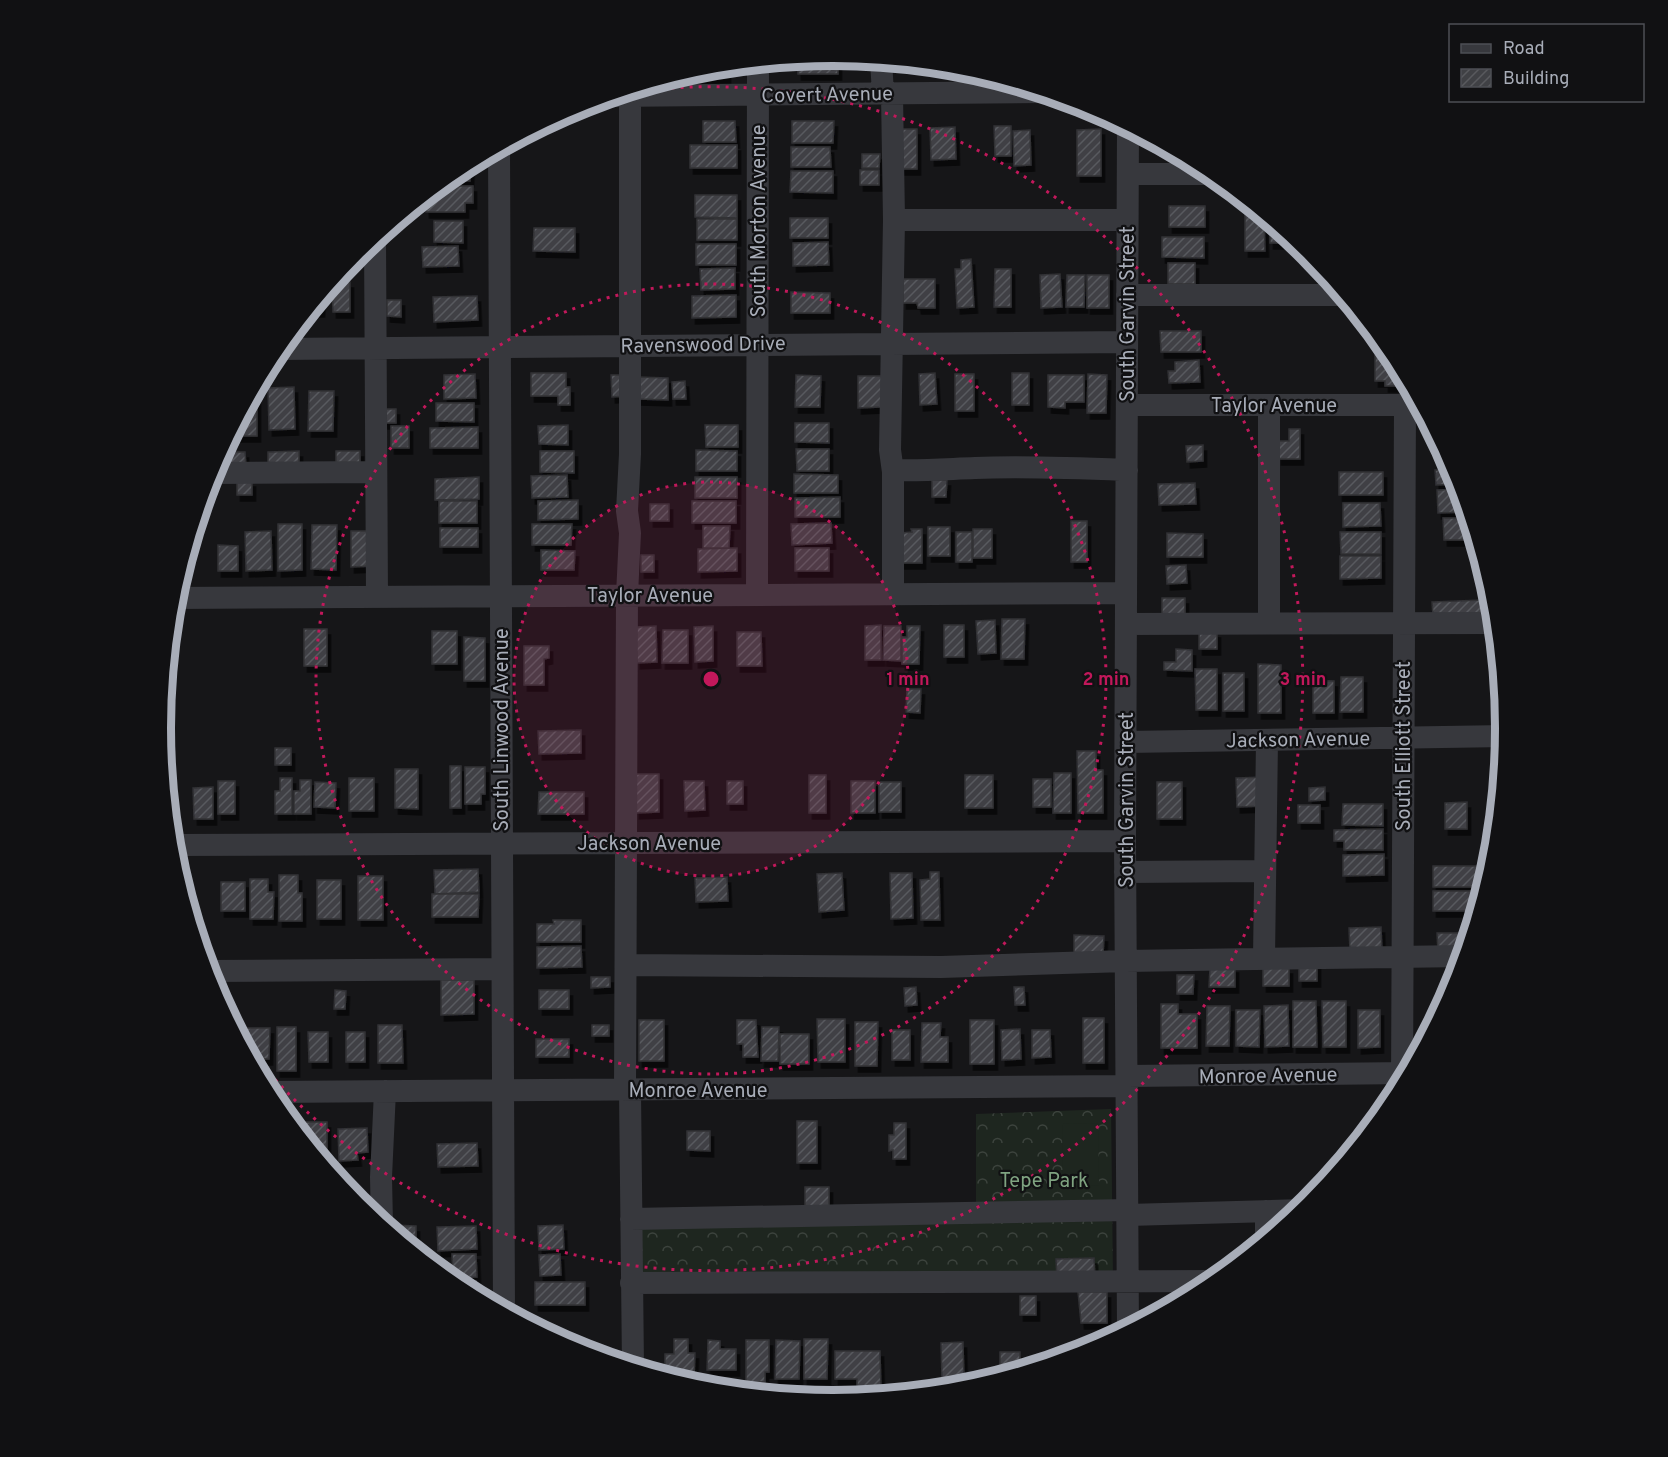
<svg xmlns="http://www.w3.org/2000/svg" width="1668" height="1457" font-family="Overpass,sans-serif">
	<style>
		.forest { fill: url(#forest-crowns) }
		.garden { fill: #1e261f }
		.building { fill: url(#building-hatch); stroke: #303034; stroke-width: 1.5; filter: url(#shadow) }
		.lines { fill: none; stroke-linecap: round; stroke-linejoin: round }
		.minor { stroke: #37383d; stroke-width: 22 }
		.ring { fill: none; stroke: #c2185b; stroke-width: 3; stroke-dasharray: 3 6 }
		.labels { text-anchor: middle; stroke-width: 4.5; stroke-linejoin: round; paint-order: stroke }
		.street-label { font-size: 20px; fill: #a8adb8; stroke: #111113 }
		.park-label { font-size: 20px; fill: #7fa381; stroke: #111113 }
		.rim { fill: none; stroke: #a8adb8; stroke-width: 8 }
		.centre { fill: #c2185b; stroke: #111113; stroke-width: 3 }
		.ring-label { font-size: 18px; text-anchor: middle; font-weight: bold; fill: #c2185b; stroke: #111113; stroke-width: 4.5; stroke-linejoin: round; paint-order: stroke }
	</style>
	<defs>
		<pattern id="forest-crowns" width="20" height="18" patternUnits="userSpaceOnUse" patternTransform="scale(1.5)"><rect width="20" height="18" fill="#1e261f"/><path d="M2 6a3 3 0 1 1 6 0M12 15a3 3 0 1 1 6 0" fill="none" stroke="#3c433d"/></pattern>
		<pattern id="building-hatch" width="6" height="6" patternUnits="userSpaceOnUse" patternTransform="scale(1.5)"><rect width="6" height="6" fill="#404145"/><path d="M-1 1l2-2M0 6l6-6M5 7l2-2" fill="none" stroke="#595a5e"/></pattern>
		<filter id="shadow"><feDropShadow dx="3.5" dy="6" stdDeviation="0" flood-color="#0009"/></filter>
	</defs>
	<rect width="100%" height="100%" fill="#161618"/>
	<path class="forest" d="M1111,1109L1113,1281L636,1284V1216L976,1214V1114Z"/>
	<path class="garden" d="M1098,1123L1099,1185L1063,1187L1062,1124Z"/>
	<path class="building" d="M838,56V74H798L797,59Z
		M727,66V77H682L703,68Z
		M703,121H735L736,142H703Z
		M792,121H834L833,143H792Z
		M994,126H1011V156H995Z
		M955,127L956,159L931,160L930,128Z
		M897,129H917V169H897Z
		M1101,129V176H1077V130Z
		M1030,130L1031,165L1014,166L1013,131Z
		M690,145H737V168H690Z
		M791,147H830L831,167H791Z
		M862,154H880L879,168H862Z
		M471,163L470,181H446L460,169Z
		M860,170H879V185H860Z
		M791,171H833V193L790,192Z
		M439,186H473V203H465V212H426L425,197Z
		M695,195H737V218L695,217Z
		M1245,201L1264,215L1265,251H1245Z
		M1169,206H1205V227H1169Z
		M790,218H828V238H790Z
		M697,219H737V240H697Z
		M1270,220L1290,236V243H1270Z
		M434,221H463V243L434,242Z
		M534,228H575V252L533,251Z
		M1162,237H1204V258L1162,257Z
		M828,242L829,265L793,266V243Z
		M696,244H736V265H696Z
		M458,246L459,266L423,267L422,247Z
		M971,259L974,307L957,308L955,269H961V260Z
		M1168,263H1195V284H1168Z
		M735,268V289L701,290L700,269Z
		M995,269H1011V307H994Z
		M343,271V282H350V312H333L332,284Z
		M1060,274L1062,307L1041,308L1040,275Z
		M1067,275H1085L1084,307H1066Z
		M1087,275H1109V308H1087Z
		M903,279H935V308H918L917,303H903Z
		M791,292L830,293V313H791Z
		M736,295V317L692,318V296Z
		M477,296L478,320L434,322L433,297Z
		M322,297L321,311H311Z
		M387,300H401V317L387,316Z
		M1160,331H1201V352H1161Z
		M1375,355H1394L1399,366L1400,386H1385V381H1375Z
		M1199,360L1200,382L1169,383L1168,371H1175V362Z
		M531,373H566V387H570V405H558V396H531Z
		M935,373L937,404L920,405L919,374Z
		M1012,373H1029V405H1012Z
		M475,374L476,398L444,399V375Z
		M955,374H974V411H955Z
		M1088,374L1107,375L1106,413H1087Z
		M611,375H628L629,396L612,397Z
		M796,375L821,376L820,407H795Z
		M1048,375H1084V402H1065V408L1048,407Z
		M858,376H882V407L858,408Z
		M638,377L668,378V400L637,399Z
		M685,381L686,399H673L672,382Z
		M257,386V436H237V424Z
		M294,387L295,429L269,430L268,388Z
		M309,391H334L333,431H308Z
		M436,403H474V422L436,421Z
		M379,409H396V423H379Z
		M795,423H829V443L795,442Z
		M568,425V445L539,444L538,426Z
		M705,425H738V447H706Z
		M391,426H409V448H391Z
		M478,427V448H430V428Z
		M1289,429H1300V459H1278V441H1289Z
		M1203,445V461L1187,462L1186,446Z
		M796,449H829V471H797Z
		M696,450L737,451V471H696Z
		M299,451V468H268V452Z
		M336,451H360V467H336Z
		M540,451H574V473L540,472Z
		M229,452H245L246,467H229Z
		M1455,469L1460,484L1436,485L1435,470Z
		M1339,472H1383V495H1339Z
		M794,474L838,475V493H794Z
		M567,475L568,497L532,498L531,476Z
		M479,477V499L435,500V479Z
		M695,477H737V498H695Z
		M932,480H947L946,497H932Z
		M237,481H252V495H237Z
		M1195,483L1196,504L1159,505L1158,484Z
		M1461,489L1468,512L1438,513L1437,490Z
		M840,497V517H795V498Z
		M578,500V519L538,520V501Z
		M439,501H477V523H439Z
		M692,501H736V523H692Z
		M1343,503H1380L1381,526L1343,527Z
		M650,504H669V521H650Z
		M1443,518H1470L1477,540H1444Z
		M1071,521H1087V562H1071Z
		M831,523L832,543L792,545L791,524Z
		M278,524H302V570L278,571Z
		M532,524H572L571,545H532Z
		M312,525H337L336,570L311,569Z
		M703,526H730L729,548H703Z
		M928,527H950V556H928Z
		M440,528H478V547H440Z
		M911,529H922V563H901V533L912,532Z
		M973,529H992V558H973Z
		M271,531L272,570L246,571L245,532Z
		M351,531H373L374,566L351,567Z
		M956,532H972V562H956Z
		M1340,532H1381V554H1341Z
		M1167,533L1203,534V557H1167Z
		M218,545L238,546V571H218Z
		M737,548V571L698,572V549Z
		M795,548H829V571H795Z
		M541,550L575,551L574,570H541Z
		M641,555H654V572H641Z
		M1340,556H1381V578L1340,579Z
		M1186,565L1187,583L1167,584L1166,566Z
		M1162,598H1185V618L1162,617Z
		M1482,600L1483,614L1433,616L1432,602Z
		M1002,619H1025L1024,659H1001Z
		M995,620L996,653L978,654L976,621Z
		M881,625V660H865V626Z
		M944,625H964V657H944Z
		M656,626L657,662L637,663L635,627Z
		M713,626V661L695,662L694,627Z
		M884,626H901V661L883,660Z
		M907,626H920L919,664H902V637H907Z
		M304,629H327V666H304Z
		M663,630H688V663H662Z
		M432,631H457V664H432Z
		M1199,631L1217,632V649H1199Z
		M737,632H761L762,666H737Z
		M464,637L485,638V681H464Z
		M524,646H549V658L544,659V685H524Z
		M1176,649L1192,650V671L1164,670V662H1176Z
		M1258,664L1281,665V713H1258Z
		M1195,669H1217V710H1196Z
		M1223,673H1244V711H1223Z
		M1341,677H1363V712H1340Z
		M1313,680L1334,681V713H1313Z
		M907,689H921L920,713L906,712Z
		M581,730V753L539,754L538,731Z
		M275,748H291V765H275Z
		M1077,751H1096V770H1103V813H1078Z
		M450,766H461V808H450Z
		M465,767H485V794H481V804H465Z
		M395,769H418V809L395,808Z
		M1054,773H1071V813H1053Z
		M636,774H659V812L636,813Z
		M809,775H826V813H809Z
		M965,775H993V808H965Z
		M1264,777L1265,806L1237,807L1236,778Z
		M280,778H292V814H275V791H280Z
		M349,778H374V811H349Z
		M1033,779H1051V807H1033Z
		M300,780H311V814H294V791H300Z
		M218,781H235V814H218Z
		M684,781H704L705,810L685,811Z
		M727,781H743V804H727Z
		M851,781H875V813H851Z
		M315,782L336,783L335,808L314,807Z
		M879,782H901V812H879Z
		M1157,782H1182V819H1157Z
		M213,787V819H194L193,788Z
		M1325,787V800L1309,801V788Z
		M539,792H584V814H538Z
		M1467,802V829H1445V803Z
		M1343,804H1383V826L1342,825Z
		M1298,805H1320V823H1298Z
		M1383,829V850H1344V841H1334V830Z
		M1384,854V875L1343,876V855Z
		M1433,866H1486V887H1433Z
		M478,869L479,892L435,894L434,870Z
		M930,872H939L940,920H921L920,880L930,879Z
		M842,873L844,910L819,912L817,874Z
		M890,873H912L913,918L891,919Z
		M279,875H298V893H302V921H279Z
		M358,876H383V920H358Z
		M727,877L728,901L696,902L695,878Z
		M250,879H268V892H274L273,919H250Z
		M180,880H188V905Z
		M317,880H341V919H317Z
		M221,882H245V911H221Z
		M1433,891H1473V911H1433Z
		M432,894H479L478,917H432Z
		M553,920H581V942H537V924H554Z
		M1381,927L1382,951L1350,952L1349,928Z
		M1437,933H1472L1466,952L1438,953Z
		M1074,935L1104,936L1103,956H1074Z
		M581,946L582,967L537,968V947Z
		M1299,963H1317V981H1299Z
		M1210,967H1235V987H1209Z
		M1263,968H1289V986H1263Z
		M1177,975H1194L1193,994H1177Z
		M591,977H610V987L591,988Z
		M441,980H474V1014L441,1015Z
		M916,987L917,1005L905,1006L904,988Z
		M1014,987H1024L1025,1005H1015Z
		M335,990L346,991L345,1009H334Z
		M539,990H569V1009H539Z
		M1293,1001H1316L1317,1047H1293Z
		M1322,1001H1346V1047H1323Z
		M1161,1004H1178V1014H1197V1048H1161Z
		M1433,1004H1446L1433,1028Z
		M1288,1005L1289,1046L1265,1047L1264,1006Z
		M1207,1006H1230L1229,1046H1206Z
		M1236,1010H1260L1259,1047L1236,1046Z
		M1358,1010H1380V1047L1358,1048Z
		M1083,1018H1104V1063H1083Z
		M817,1019H845V1062H818Z
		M639,1020H664V1061H639Z
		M737,1020H756L758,1057H743V1044H737Z
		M970,1020H994V1064H970Z
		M855,1022H878L877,1066H855Z
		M922,1023H941L940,1037H948V1062H921Z
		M378,1025H402L403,1063H378Z
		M592,1025H609V1036H592Z
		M277,1027H296V1071H277Z
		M762,1027H779L778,1061H761Z
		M246,1028H270L269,1059H252V1055H249L243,1043H246Z
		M1020,1029L1021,1059L1002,1060L1001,1030Z
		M892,1030H910V1060H892Z
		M1032,1030H1050L1051,1057L1032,1058Z
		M308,1032H328V1062H309Z
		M346,1032H365V1062H346Z
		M780,1034H809V1064H780Z
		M536,1039H569V1057H536Z
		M797,1121H817V1163H797Z
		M302,1122H327V1166L302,1136Z
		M894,1123H906V1159H893V1150L889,1151V1135H894Z
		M367,1128L368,1152L357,1153L358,1160L339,1161L338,1129Z
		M687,1131H710V1151L687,1150Z
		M477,1143L478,1166L438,1167L437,1144Z
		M805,1187H829V1207L805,1206Z
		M394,1225L416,1226V1246H408L394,1234Z
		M563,1225L564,1249L539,1250L538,1226Z
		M476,1226L477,1249L438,1251L437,1227Z
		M452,1254H476L477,1277L453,1278Z
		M560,1254L561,1275L540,1276L539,1255Z
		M1094,1258L1095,1279L1057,1281L1056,1259Z
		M476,1281L477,1297L453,1282Z
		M535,1282H585V1305H535Z
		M1078,1292H1107V1323H1081Z
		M1020,1296H1036V1315H1020Z
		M674,1339H688V1353H695L694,1379L665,1377V1354H674Z
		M804,1339H828L827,1379H804Z
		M708,1340L720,1341V1349H736V1370H707Z
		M746,1340H769V1372H765V1382H746Z
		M776,1340L800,1341L799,1379H775Z
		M963,1342L964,1380H942L941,1343Z
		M1056,1348L1076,1349V1355L1055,1361Z
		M835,1351H880L881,1390H857V1379H835Z
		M1000,1352H1020V1372L1000,1378Z"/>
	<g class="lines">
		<path class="minor" d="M881,60L883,94
			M892,94L894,220L890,450L893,472V594
			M610,96L1043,92
			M1128,126L1125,841L1128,1331
			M499,148L504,1311
			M1128,174H1214
			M894,220H1127
			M375,239L377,597
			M1127,295H1345
			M279,349L1127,342
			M1127,405H1419
			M893,470C921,471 947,469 975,468C1026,466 1076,468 1127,470
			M212,473L375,472
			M757,594L758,63
			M174,598L1126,593
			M1269,622V405
			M1126,624L1497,623
			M1126,742L1506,736
			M172,845L1125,841
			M1125,872L1265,871
			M1264,958L1267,740
			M626,965L941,967L1125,961L1465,956
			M208,971L502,969
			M1127,1076L1409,1073
			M1402,1086L1405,405
			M625,1091L627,595L630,533L627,511L630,454V90
			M630,1091L633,1367
			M269,1092L1127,1086
			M1128,1215L1303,1210
			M631,1219L1129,1210
			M382,1224L381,1177L385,1091
			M1266,1241V1211
			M631,1283L1217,1281"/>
	</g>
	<circle cx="711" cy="679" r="197" fill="#c2185b" fill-opacity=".12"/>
	<g class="ring">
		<circle cx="711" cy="679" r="197"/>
		<circle cx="711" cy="679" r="395"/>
		<path d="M618 94A592 592 0 1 1 241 1039"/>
	</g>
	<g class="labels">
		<g class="street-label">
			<text transform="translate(827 94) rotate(-1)" y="7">Covert Avenue</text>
			<text transform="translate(758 221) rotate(-90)" y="7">South Morton Avenue</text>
			<text transform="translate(1127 314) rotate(-90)" y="7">South Garvin Street</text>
			<text transform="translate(703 344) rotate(-1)" y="7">Ravenswood Drive</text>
			<text x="1274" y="412">Taylor Avenue</text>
			<text x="650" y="602">Taylor Avenue</text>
			<text transform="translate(501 730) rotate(-90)" y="7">South Linwood Avenue</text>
			<text transform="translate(1298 739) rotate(-1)" y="7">Jackson Avenue</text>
			<text transform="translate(1403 746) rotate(-90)" y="7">South Elliott Street</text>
			<text transform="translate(1126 800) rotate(-90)" y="7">South Garvin Street</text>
			<text x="649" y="850">Jackson Avenue</text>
			<text transform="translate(1268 1075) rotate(-1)" y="7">Monroe Avenue</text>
			<text x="698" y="1097">Monroe Avenue</text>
		</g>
		<g class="park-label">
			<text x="1044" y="1187">Tepe Park</text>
		</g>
	</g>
	<path d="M0 0H1668V1457H0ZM171 728a662 662 0 1 1 1324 0a662 662 0 1 1-1324 0Z" fill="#111113" fill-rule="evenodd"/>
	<path class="rim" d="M171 728a662 662 0 1 1 1324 0a662 662 0 1 1-1324 0Z"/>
	<circle cx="711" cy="679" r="9" class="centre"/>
	<g class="ring-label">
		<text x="908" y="685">1 min</text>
		<text x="1106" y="685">2 min</text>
		<text x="1303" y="685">3 min</text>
	</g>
	<rect x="1449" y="24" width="195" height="78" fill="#111113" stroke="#4d4f55" stroke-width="1.5"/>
	<rect x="1461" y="44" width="30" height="9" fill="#37383d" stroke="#4d4f55" stroke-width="1.5"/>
	<text x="1503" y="54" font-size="18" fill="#a8adb8">Road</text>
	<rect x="1461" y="69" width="30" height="18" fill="url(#building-hatch)" stroke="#4d4f55" stroke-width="1.5"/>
	<text x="1503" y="84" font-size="18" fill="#a8adb8">Building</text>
</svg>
